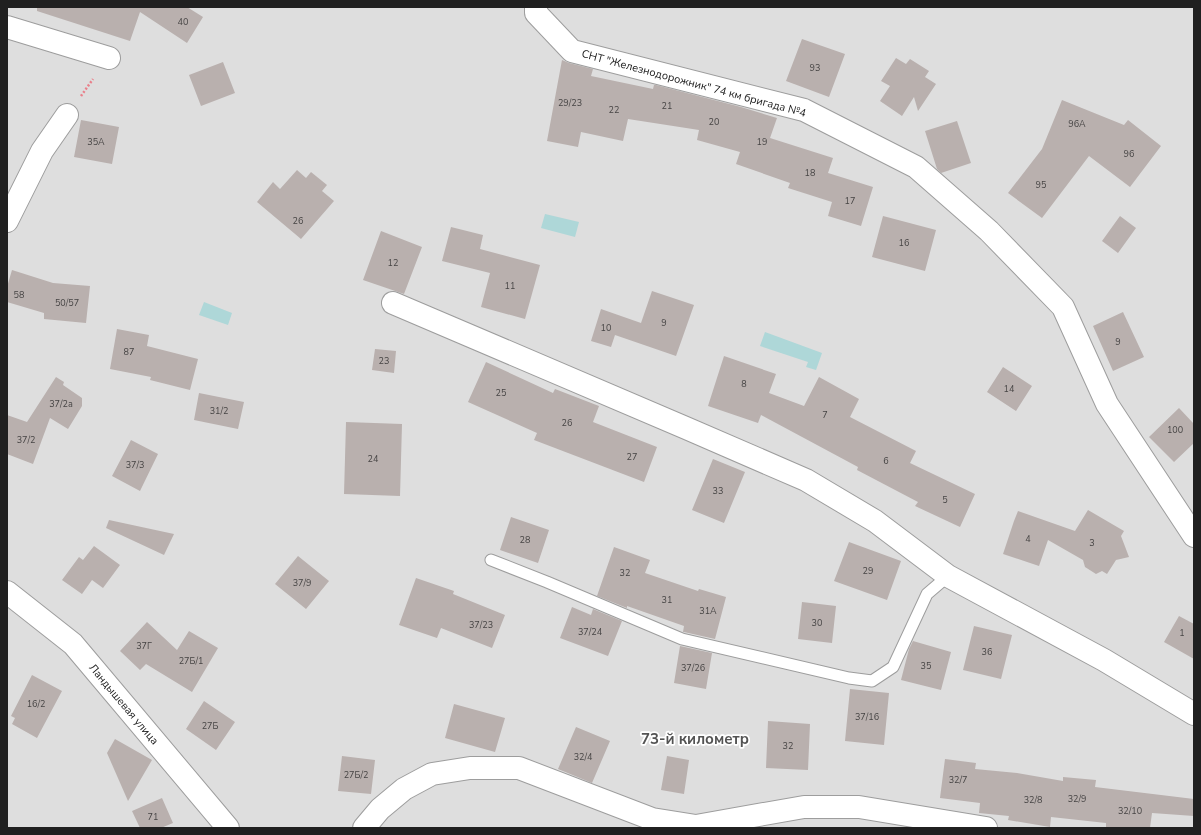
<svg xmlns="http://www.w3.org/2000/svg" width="1201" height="835" font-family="'Nunito Sans',sans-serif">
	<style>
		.residential { fill: #dedede }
		.water { fill: #aed7d8 }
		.building { fill: #b9b0ae }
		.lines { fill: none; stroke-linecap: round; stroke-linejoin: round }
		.service-casing { stroke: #9d9d9d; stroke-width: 13 }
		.minor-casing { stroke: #9d9d9d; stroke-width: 24 }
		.tertiary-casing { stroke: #9d9d9d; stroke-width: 24 }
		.path { stroke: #e9808b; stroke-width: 2.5; stroke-dasharray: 2 2; stroke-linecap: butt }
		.service { stroke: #fff; stroke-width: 11 }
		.minor { stroke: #fff; stroke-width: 22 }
		.tertiary { stroke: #fff; stroke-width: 22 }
		.labels { text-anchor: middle; stroke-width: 3.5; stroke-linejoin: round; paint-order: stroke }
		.number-label { font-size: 9px; fill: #464444 }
		.street-label { font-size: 11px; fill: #202020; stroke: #fff }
		.district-label { font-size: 15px; font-weight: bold; fill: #535353; stroke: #fff }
	</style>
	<rect width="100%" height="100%" fill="#f0ece8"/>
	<path class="residential" d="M7,7H1194V828H7Z"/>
	<path class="water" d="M545,214L579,222L575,237L541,228Z
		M204,302L232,313L228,325L199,315Z
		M765,332L822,353L816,370L806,367L808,362L760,346Z"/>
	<path class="building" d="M37,7H187L203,17L187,43L140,12L130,41L37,11Z
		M802,39L845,54L829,97L786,81Z
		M896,58L906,64L910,59L929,71L925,77L936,84L918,111L914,97L902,116L880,101L890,86L881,81Z
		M562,60L569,63L593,69L591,76L653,89L654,85H656L741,107L777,118L770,138L833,158L828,173L873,187L861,226L828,216L832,202L788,188L790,183L736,164L740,152L697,140L699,130L628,119L623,141L581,132L578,147L547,141Z
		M223,62L235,93L201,106L189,75Z
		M1062,100L1124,125L1128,120L1161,146L1130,187L1089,156L1042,218L1008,193L1042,149Z
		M81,120L119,127L112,164L74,157Z
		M957,121L971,163L941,173L937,169L925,131Z
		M297,170L306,178L311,172L327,185L322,191L334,201L301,239L257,202L273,182L280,189Z
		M883,216L936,230L925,271L872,257Z
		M1120,216L1136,228L1118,253L1102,241Z
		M451,227L483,235L480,249L540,265L525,319L481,307L490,273L442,261Z
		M381,231L422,247L404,294L363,280Z
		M12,270L53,283L90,286L86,323L44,319V313L7,302V287Z
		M652,291L694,305L676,356L615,335L611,347L591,341L601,309L641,323Z
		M1123,312L1144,357L1113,371L1093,326Z
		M117,329L149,335L147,346L198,359L190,390L150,380L151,377L110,369Z
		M375,349L396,351L394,373L372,370Z
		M724,356L776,374L769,393L804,406L819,377L859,399L850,417L916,451L910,463L975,494L960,527L915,506L918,502L857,470L858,467L761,415L758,423L708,406Z
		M486,362L553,393L555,389L599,406L593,422L657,447L644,482L534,440L537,433L468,402Z
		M1003,367L1032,386L1016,411L987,392Z
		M56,377L64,382L63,385L82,398V406L68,429L50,418L33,464L7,454V415L27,422Z
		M199,393L244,402L238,429L194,420Z
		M1179,408L1194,424V443L1174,462L1149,437Z
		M346,422L402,424L400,496L344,494Z
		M131,440L158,454L140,491L112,476Z
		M713,459L745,472L724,523L692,510Z
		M1088,510L1124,531L1121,536L1129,557L1116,560L1107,574L1102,571L1096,574L1085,567L1083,560L1048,540L1039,566L1003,554L1014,521L1018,511L1075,531Z
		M511,517L549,530L538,563L500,550Z
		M109,520L174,534L164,555L106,528Z
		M849,542L901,561L887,600L834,581Z
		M94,546L120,565L103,588L92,580L82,594L62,580L79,557L83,560Z
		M614,547L650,560L645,573L698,591L699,589L726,597L715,639L684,632H683L684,626L627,606V608L597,596Z
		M298,556L329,581L306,609L275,584Z
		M416,578L454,591L453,594L505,615L492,648L441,628L437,638L399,625Z
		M802,602L836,606L832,643L798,639Z
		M572,607L591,615L593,609L622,621L608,656L560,638Z
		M1179,616L1194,624V659L1164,642Z
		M147,622L177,650L189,631L218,648L192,692L146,664L140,670L120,651Z
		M974,626L1012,635L1001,679L963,670Z
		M913,641L951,652L941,690L901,680L909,649Z
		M680,646L712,653L706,689L674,683Z
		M32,675L62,691L37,738L12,724L15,718L11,716Z
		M850,689L889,693L884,745L845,741Z
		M204,701L235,722L216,750L186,729Z
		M454,704L505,718L495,752L445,738Z
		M768,721L810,724L808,770L766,768Z
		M576,727L610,741L592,783L558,769Z
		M115,739L152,760L128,801L107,753Z
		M342,756L375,760L371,794L338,791Z
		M667,756L689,760L684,794L661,790Z
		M945,759L976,763L975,769L1017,773L1063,781V777L1096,780L1095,787L1194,799V816L1152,813L1150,828H1106V823L1051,817L1050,827L1008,820L1009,816L979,813L980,803L940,798Z
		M162,798L173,823L161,828H140L132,811Z"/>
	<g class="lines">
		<defs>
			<path id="service" d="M491,560L547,582L682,639L849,678L872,681L893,667L927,594L948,576"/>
			<path id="minor" d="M536,7V13L572,51L804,110L916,167L989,231L1063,307L1107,404L1194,536
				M7,27L109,58
				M7,221L42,151L67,115
				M393,303L686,428L806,480L875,521L948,576L1104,660L1194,714"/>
			<path id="tertiary" d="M7,592L73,644L228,828
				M364,828L380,809L404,789L432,774L470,768H519L652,819L696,826L804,807H859L986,828"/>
		</defs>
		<use href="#service" class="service-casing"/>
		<use href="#minor" class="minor-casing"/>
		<use href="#tertiary" class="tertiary-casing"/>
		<path class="path" d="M81,96L93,79"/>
		<use href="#service" class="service"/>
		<use href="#minor" class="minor"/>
		<use href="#tertiary" class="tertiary"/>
	</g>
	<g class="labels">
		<g class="number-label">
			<text x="183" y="25">40</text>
			<text x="815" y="71">93</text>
			<text x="570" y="106">29/23</text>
			<text x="667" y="109">21</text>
			<text x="614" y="113">22</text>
			<text x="714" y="125">20</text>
			<text x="1077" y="127">96А</text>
			<text x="96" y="145">35А</text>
			<text x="762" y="145">19</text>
			<text x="1129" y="157">96</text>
			<text x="810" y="176">18</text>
			<text x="1041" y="188">95</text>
			<text x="850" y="204">17</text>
			<text x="298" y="224">26</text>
			<text x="904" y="246">16</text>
			<text x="393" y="266">12</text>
			<text x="510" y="289">11</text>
			<text x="19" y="298">58</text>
			<text x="67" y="306">50/57</text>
			<text x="664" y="326">9</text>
			<text x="606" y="331">10</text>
			<text x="1118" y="345">9</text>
			<text x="129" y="355">87</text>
			<text x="384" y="364">23</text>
			<text x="744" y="387">8</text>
			<text x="1009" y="392">14</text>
			<text x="501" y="396">25</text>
			<text x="61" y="407">37/2а</text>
			<text x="219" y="414">31/2</text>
			<text x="825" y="418">7</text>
			<text x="567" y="426">26</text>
			<text x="1175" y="433">100</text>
			<text x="26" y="443">37/2</text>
			<text x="632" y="460">27</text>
			<text x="373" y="462">24</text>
			<text x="886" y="464">6</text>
			<text x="135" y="468">37/3</text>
			<text x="718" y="494">33</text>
			<text x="945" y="503">5</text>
			<text x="1028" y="542">4</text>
			<text x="525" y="543">28</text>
			<text x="1092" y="546">3</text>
			<text x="868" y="574">29</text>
			<text x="625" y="576">32</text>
			<text x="302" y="586">37/9</text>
			<text x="667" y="603">31</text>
			<text x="708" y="614">31А</text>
			<text x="817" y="626">30</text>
			<text x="481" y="628">37/23</text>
			<text x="590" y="635">37/24</text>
			<text x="1182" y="636">1</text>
			<text x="144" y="649">37Г</text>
			<text x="987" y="655">36</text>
			<text x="191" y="664">27Б/1</text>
			<text x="926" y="669">35</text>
			<text x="693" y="671">37/26</text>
			<text x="36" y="707">16/2</text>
			<text x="867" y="720">37/16</text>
			<text x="210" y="729">27Б</text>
			<text x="788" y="749">32</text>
			<text x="583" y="760">32/4</text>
			<text x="356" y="778">27Б/2</text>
			<text x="958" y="783">32/7</text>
			<text x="1077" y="802">32/9</text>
			<text x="1033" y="803">32/8</text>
			<text x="1130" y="814">32/10</text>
			<text x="153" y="820">71</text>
		</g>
		<g class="street-label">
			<text transform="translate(694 83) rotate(15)" y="4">СНТ "Железнодорожник" 74 км бригада №4</text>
			<text transform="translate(124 704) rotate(50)" y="4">Ландышевая улица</text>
		</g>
		<g class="district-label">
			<text x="695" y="744">73-й километр</text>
		</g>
	</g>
	<rect width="1201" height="835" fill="none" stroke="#202020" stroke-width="16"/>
</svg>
